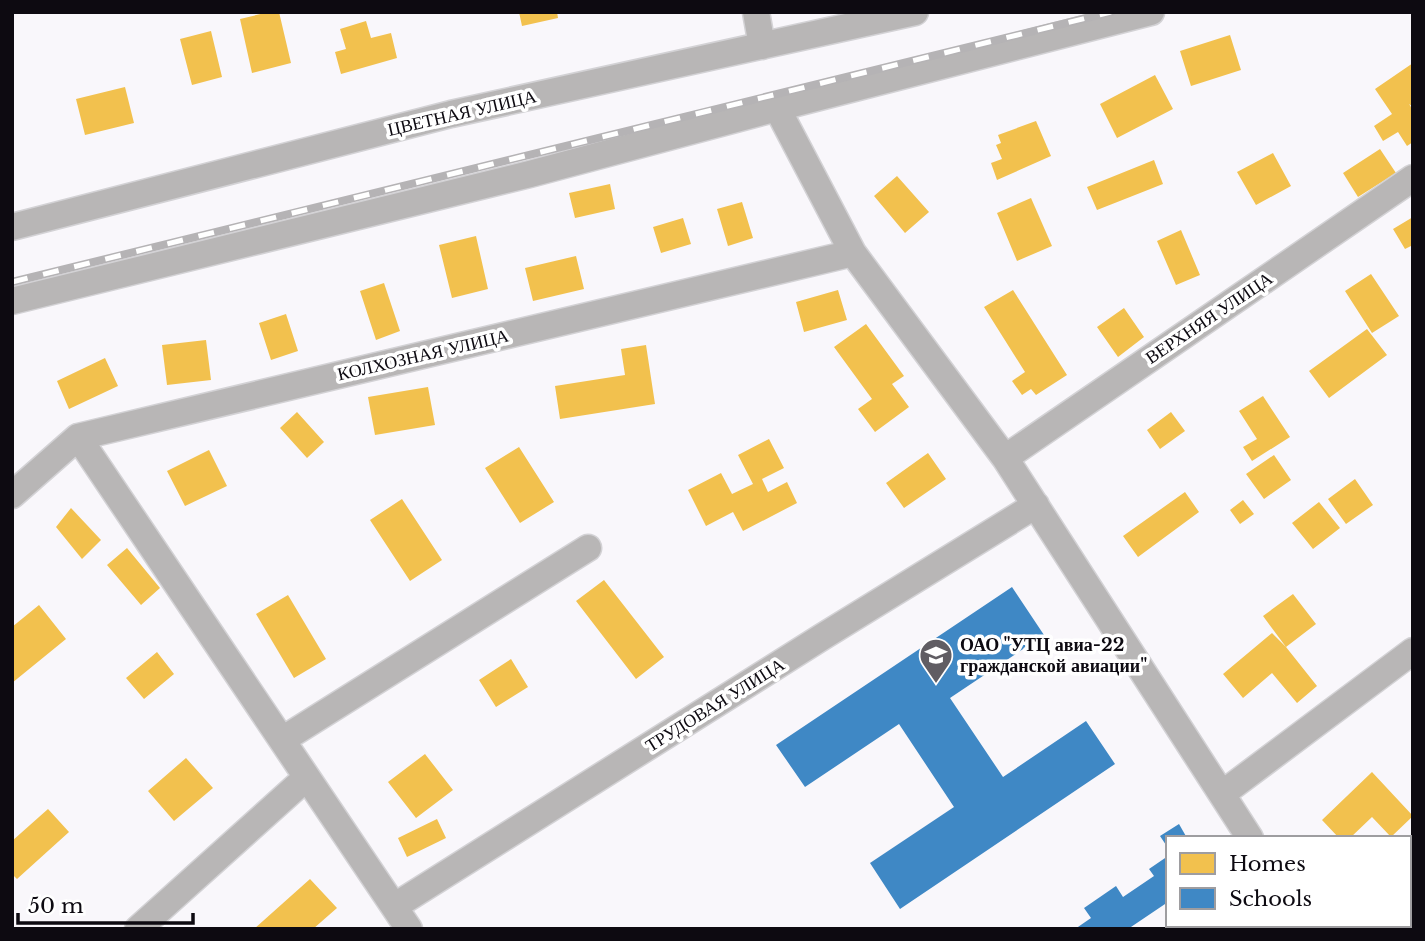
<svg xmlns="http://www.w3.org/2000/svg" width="1425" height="941" font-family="'Libre Baskerville',serif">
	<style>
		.homes { fill: #f2c14e }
		.schools { fill: #3f88c5 }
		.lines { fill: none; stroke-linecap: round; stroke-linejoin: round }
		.minor-casing { stroke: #d3d2d5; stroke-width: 29 }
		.minor { stroke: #b8b6b6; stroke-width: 26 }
		.rail-casing { stroke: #b5b3b5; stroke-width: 8 }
		.rail { stroke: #fff; stroke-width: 5; stroke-dasharray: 16; stroke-linecap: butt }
		.labels { text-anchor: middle; stroke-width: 7; stroke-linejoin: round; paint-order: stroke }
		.street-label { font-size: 18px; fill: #0d0a11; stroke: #fff }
		.poi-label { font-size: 18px; font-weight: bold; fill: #0d0a11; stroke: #fff; text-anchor: start }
	</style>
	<rect width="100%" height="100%" fill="#f9f7fb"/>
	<path class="homes" d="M269,12H279L291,63L252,73L240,19Z
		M519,12H557L558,18L522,26Z
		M366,21L371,38L391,33L397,58L341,74L335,52L346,49L340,29Z
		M211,31L222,77L192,85L180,39Z
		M1230,35L1241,70L1191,86L1180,51Z
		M1413,63V107L1409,104L1413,110V142L1407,146L1398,132L1383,141L1374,126L1392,114L1375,89Z
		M1155,75L1173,109L1117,138L1100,104Z
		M125,87L134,123L85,135L76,99Z
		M1036,121L1051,156L997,180L991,163L1002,159L996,145L1001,143L998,135Z
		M1380,149L1396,173L1358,197L1343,173Z
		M1273,153L1291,186L1256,205L1237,172Z
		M1154,160L1163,184L1097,210L1087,187Z
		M897,176L929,212L905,233L874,196Z
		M610,184L615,209L575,218L569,193Z
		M1031,198L1052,246L1017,261L997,213Z
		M742,202L753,238L728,246L717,209Z
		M1413,217V245L1405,249L1393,229Z
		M683,218L691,244L661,253L653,227Z
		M1181,230L1200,275L1176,285L1157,241Z
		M476,236L488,289L452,298L439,245Z
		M576,256L584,289L533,301L525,268Z
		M1371,274L1399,316L1372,333L1345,291Z
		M384,283L400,331L376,340L360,291Z
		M838,290L847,320L804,332L796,302Z
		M1013,290L1067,375L1036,395L1031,389L1022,395L1012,381L1025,372L984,307Z
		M1124,308L1144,337L1118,357L1097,327Z
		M286,314L298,351L271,360L259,323Z
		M866,324L904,376L892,384L909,407L875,432L858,409L872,399L834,347Z
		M1367,329L1387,355L1329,398L1309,371Z
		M206,340L211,380L167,385L162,345Z
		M646,345L655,404L560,419L555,386L625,375L621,349Z
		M105,358L118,386L69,409L57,381Z
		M428,387L435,425L375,435L368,397Z
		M1263,396L1290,437L1252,461L1243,447L1257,439L1239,411Z
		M297,412L324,442L307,458L280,428Z
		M1171,412L1185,431L1160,449L1147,430Z
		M769,439L784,468L762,479L768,492L787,482L797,503L743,531L733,512L706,526L688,490L721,473L732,494L753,484L738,455Z
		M519,447L554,502L520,523L485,468Z
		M209,450L227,486L185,506L167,471Z
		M928,453L946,479L904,508L886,483Z
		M1274,455L1291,480L1264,499L1246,474Z
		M1355,479L1373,505L1346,524L1328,499Z
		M1185,492L1199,512L1138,557L1123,536Z
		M402,499L442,560L410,581L370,520Z
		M1243,500L1254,514L1240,524L1230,510Z
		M1319,502L1340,528L1313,549L1292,523Z
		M71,508L101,540L82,559L56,527Z
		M127,548L160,588L141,605L107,565Z
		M604,580L664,657L636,679L576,601Z
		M1293,594L1316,624L1286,647L1317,686L1297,703L1272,673L1243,698L1223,674L1272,633L1286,647L1263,616Z
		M288,595L326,659L294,678L256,614Z
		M39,605L66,639L12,683V627Z
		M157,652L174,674L144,699L126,678Z
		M511,659L528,687L496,707L479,680Z
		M425,754L453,790L416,818L388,782Z
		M186,758L213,788L174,821L148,791Z
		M1372,772L1413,816L1391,837L1372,817L1350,838H1339L1322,820Z
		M48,809L69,832L17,879L12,874V841Z
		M437,819L446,838L407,857L398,838Z
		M310,879L337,908L313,929H254Z"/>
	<path class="schools" d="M1012,587L1044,635L950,698L1003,777L1086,721L1115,764L900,909L870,863L954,807L899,724L805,787L776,745Z
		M1179,824L1187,838H1168V848L1160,836Z
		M1168,856V902L1128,929H1075L1091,918L1084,908L1116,886L1123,897L1154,876L1149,869Z"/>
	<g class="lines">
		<defs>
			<path id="minor" d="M756,12L762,46
				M777,108L853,253L1005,458L1250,838
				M12,227L451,114L915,12
				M12,301L530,174L777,108L1151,12
				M78,437L409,929
				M1005,458L1413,178
				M12,495L78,437L853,253
				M282,740L588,548
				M1222,794L1413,651
				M395,906L822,637L1036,505
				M1308,925L1311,929
				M138,929L306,778"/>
		</defs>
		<use href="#minor" class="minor-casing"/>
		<use href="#minor" class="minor"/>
		<defs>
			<path id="rail" d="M12,282L1111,12"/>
		</defs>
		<use href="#rail" class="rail-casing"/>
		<use href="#rail" class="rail"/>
	</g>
	<defs>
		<symbol id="university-pin" viewBox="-11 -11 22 30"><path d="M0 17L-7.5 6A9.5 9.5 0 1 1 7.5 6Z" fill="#605d63" stroke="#fff"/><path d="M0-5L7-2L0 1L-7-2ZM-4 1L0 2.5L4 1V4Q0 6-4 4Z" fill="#fff"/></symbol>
	</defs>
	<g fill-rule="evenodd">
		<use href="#university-pin" x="917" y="636" width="38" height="52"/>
	</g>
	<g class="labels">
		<g class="street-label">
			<text transform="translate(462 113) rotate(-13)" y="6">ЦВЕТНАЯ УЛИЦА</text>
			<text transform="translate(1209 318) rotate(-34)" y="6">ВЕРХНЯЯ УЛИЦА</text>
			<text transform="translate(423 355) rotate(-13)" y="6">КОЛХОЗНАЯ УЛИЦА</text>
			<text transform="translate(715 705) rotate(-32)" y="6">ТРУДОВАЯ УЛИЦА</text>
		</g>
		<g class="poi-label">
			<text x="960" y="651">ОАО "УТЦ авиа-22<tspan x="960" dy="21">гражданской авиации"</tspan></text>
		</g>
	</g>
	<rect width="1425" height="941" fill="none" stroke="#0d0a11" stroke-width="28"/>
	<rect x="1166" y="836" width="245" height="91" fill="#ffffff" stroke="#9e9da0" stroke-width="2"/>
	<rect x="1180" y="853" width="35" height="21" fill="#f2c14e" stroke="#9e9da0" stroke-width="2"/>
	<text x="1229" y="871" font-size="21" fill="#0d0a11">Homes</text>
	<rect x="1180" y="888" width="35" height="21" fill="#3f88c5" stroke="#9e9da0" stroke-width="2"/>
	<text x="1229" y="906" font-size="21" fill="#0d0a11">Schools</text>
	<path d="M18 913v10h175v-10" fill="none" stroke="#0d0a11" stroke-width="3.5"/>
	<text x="28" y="913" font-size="21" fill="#0d0a11" stroke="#ffffff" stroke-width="5" paint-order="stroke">50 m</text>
</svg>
